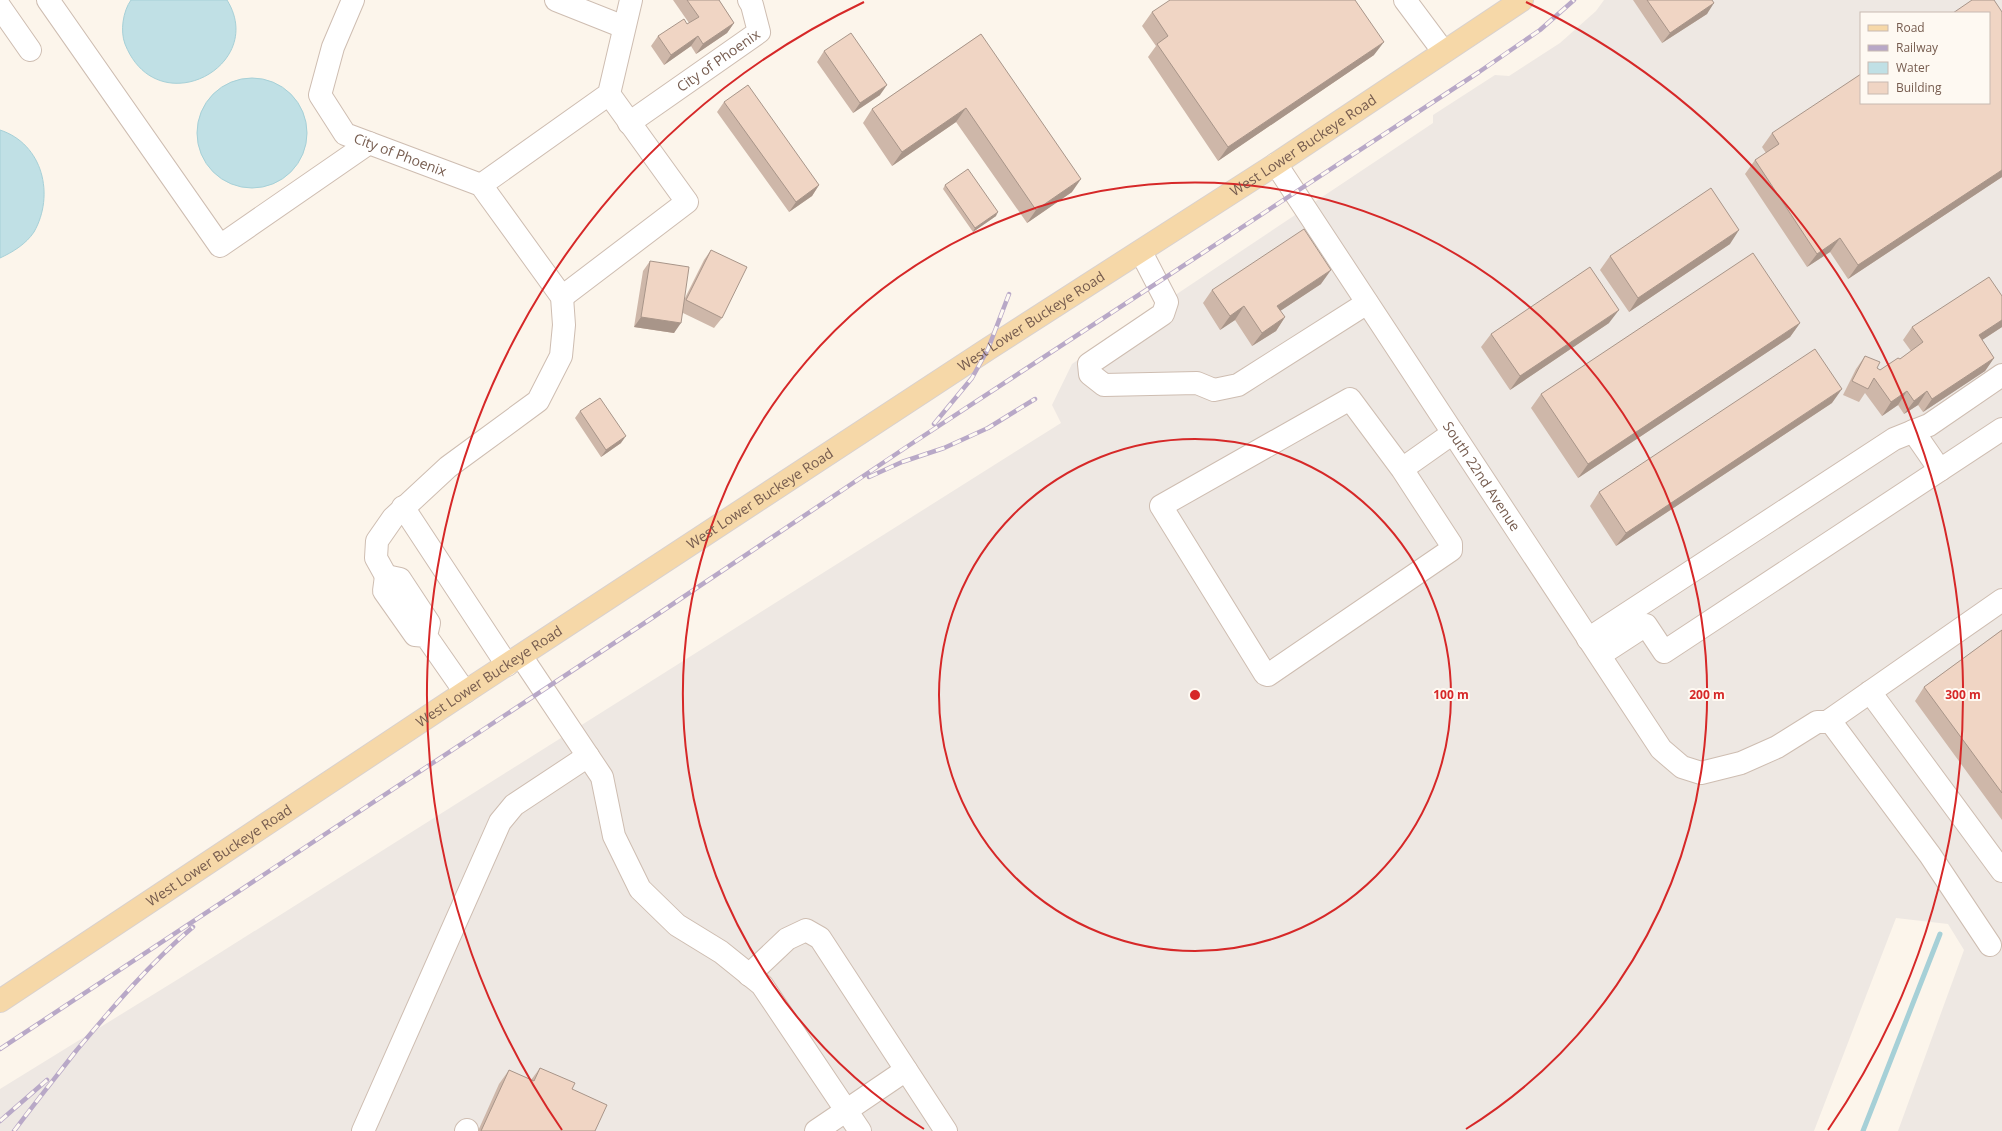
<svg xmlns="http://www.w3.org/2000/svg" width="2002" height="1131" font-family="'Open Sans',sans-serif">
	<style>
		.industrial { fill: #eee8e3; fill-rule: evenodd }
		.water { fill: #c0e0e5; stroke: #a6d0d7 }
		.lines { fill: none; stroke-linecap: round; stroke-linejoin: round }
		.stream { stroke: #a6d0d7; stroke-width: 5 }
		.minor-casing { stroke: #cebdb1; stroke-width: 24 }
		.major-casing { stroke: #d9d1ce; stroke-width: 24 }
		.minor { stroke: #fff; stroke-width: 22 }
		.major { stroke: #f6d8a8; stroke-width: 22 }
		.rail-casing { stroke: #b8a8c7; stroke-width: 4.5 }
		.rail { stroke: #fef9f2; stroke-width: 3; stroke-dasharray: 9; stroke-linecap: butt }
		.wall { fill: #ceb7a9 }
		.shaded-wall { fill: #a89589 }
		.building { fill: #f0d5c4; stroke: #a89589 }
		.ring { fill: none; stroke: #d62828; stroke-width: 2 }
		.labels { text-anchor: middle; stroke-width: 4; stroke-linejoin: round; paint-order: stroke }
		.street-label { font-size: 14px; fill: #765c4f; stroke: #fef9f2 }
		.centre { fill: #d62828; stroke: #fef9f2; stroke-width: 2 }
		.ring-label { font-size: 12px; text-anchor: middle; font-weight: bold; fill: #d62828; stroke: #fef9f2; stroke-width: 4; stroke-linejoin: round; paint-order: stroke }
	</style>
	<rect width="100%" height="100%" fill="#fcf5eb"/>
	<path class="industrial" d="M1604,0H2002V1131H1898L1964,950L1948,924L1896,918L1814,1131H0V1089L180,978L1061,423L1052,405L1072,364L1433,123V115L1495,75L1509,76L1560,43L1596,11ZM1861,13H1989V103H1861Z"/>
	<path class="water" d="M131,0H227C268,66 157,125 125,44C120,31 123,11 131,0Z
		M197 133a55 55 0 1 1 110 0a55 55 0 1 1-110 0Z
		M0,130C43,144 55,195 34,232C26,244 13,252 0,258Z"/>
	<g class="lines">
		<path class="stream" d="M1863,1131L1940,934"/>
		<defs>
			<g id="minor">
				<path d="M48,0L220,246L369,143"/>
				<path id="s1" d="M353,0L333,47L320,95L345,134L481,185L562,297L564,325L561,356L538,401L448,467L393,518L377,541L376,558L386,576"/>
				<path d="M556,0L624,27"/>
				<path d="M1405,0L1443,51"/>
				<path d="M0,7L30,50"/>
				<path id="s2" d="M629,123L759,32L752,5L749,0"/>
				<path id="s3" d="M1276,164L1661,749L1682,767L1701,773L1741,763L1777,747L1817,722H1831L1930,855L1990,945"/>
				<path d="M481,185L609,94L631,0"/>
				<path d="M1141,252L1167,302L1163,314L1089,364L1090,374L1104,385L1197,383L1214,390L1238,385L1367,303"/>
				<path d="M562,297L687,202L609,94"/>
				<path d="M1913,431L1940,470"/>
				<path d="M1402,469L1350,399L1161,506L1265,674L1268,675L1451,550V544L1402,469L1453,433"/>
				<path d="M403,507L507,665"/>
				<path d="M426,636L429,623L400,579L386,576L384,591L415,635L426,636L465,692"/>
				<path d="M1588,639L1894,439L1929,425L2002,375"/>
				<path d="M1600,655L1646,625L1664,652L2002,429"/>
				<path d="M521,656L602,777L614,836L640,889L677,925L721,952L762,985L860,1131"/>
				<path d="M1870,692L2002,871"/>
				<path d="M1827,722L2002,600"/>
				<path d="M749,975L787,939L806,930L820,938L946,1131"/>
				<path d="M363,1131L500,822L514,805L588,756"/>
				<path d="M466,1131L467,1130"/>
				<path d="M816,1131L906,1070"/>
			</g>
			<g id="major">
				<path id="s4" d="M0,1001L465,692L988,349L1276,164L1522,0"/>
			</g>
		</defs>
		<use href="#minor" class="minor-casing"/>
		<use href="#major" class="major-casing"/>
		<use href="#minor" class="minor"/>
		<use href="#major" class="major"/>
		<defs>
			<path id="rail" d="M934,424L972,378L988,349L1009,294
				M869,477L902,462L944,448L988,428L1035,399
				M0,1049L649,620L905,448L1479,72L1540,30L1574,0
				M0,1121L47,1080
				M14,1131C34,1104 55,1078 76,1051C113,1007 149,964 193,927"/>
		</defs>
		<use href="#rail" class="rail-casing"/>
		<use href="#rail" class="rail"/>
	</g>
	<path class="wall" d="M673,0H719L734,23L727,33L696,54L691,46L664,65L651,46L658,36L689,23Z
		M1633,0H1712L1707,14L1662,43Z
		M1152,12L1374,55L1218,161L1148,57L1156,46L1142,26Z
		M981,34L1072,192L1027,223L956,122L892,166L863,123L872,109Z
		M824,51L880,95L853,113L817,62Z
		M724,102L819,185L812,196L789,212L717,112Z
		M1772,133L2002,177L1848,279L1830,252L1807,267L1745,174L1755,160L1766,153L1762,147Z
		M945,185L996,216L973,232L943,189Z
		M1730,244L1629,312L1600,270L1610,256Z
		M711,250L722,318L714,328L683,313L674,333L634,327L643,271L650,261L684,300L704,260Z
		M1321,284L1280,311L1285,317L1276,331L1252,346L1235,320L1220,330L1203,303L1212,290Z
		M2002,296V327L1982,340L1994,358L1985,371L1923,412L1918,405L1904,414L1898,405L1882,416L1865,393L1859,402L1843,395L1856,369L1865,356L1877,368L1880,370L1900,359L1911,351L1903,340L1912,327Z
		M1609,323L1510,390L1481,347L1491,334Z
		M1800,323L1790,337L1578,478L1531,408L1541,394Z
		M1832,403L1616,546L1590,506L1599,492Z
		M580,411L621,443L601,457L575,418Z
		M2002,630V820L1915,701L1924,687Z
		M540,1068L572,1089L595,1131H478L499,1084L509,1070L531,1080Z"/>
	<path class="shaded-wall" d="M1714,3L1707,14L1662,43L1670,33Z
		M734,23L727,33L696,54L703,44Z
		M698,36L691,46L664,65L671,55Z
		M1384,42L1374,55L1218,161L1228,147Z
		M887,85L880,95L853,113L860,103Z
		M966,108L956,122L892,166L902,152Z
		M2002,170V177L1848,279L1858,265Z
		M1081,179L1072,192L1027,223L1036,210Z
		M819,185L812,196L789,212L796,202Z
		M998,212L996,216L973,232L975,228Z
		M1739,230L1730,244L1629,312L1638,298Z
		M1840,238L1830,252L1807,267L1817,254Z
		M1331,270L1321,284L1268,319L1277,306Z
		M1244,306L1235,320L1220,330L1230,316Z
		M1619,310L1609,323L1510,390L1520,376Z
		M641,317L681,323L674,333L634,327Z
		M1285,317L1276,331L1252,346L1262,333Z
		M2002,320V327L1970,348L1979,335Z
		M1800,323L1790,337L1578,478L1588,464Z
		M1994,358L1985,371L1923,412L1932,399Z
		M1842,389L1832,403L1616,546L1626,533Z
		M1907,391L1898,405L1882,416L1891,402Z
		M1927,391L1918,405L1904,414L1914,401Z
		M626,436L621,443L601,457L606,450Z"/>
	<path class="building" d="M687,0H719L734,23L703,44L698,36L671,55L658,36L684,19L687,24L699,17Z
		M1170,0H1355L1384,42L1228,147L1157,44L1168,36L1152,12Z
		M1647,0H1712L1714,3L1670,33Z
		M1972,0H1994L2002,12V170L1858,265L1840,238L1817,254L1755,160L1779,144L1772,133L1861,74V103H1989V13H1953Z
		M851,33L887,85L860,103L824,51Z
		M981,34L1081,179L1036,210L966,108L902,152L872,109Z
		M748,85L819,185L796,202L724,102Z
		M968,169L998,212L975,228L945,185Z
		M1711,188L1739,230L1638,298L1610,256Z
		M1304,229L1331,270L1277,306L1285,317L1262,333L1244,306L1230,316L1212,290Z
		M711,250L747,267L722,318L686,300Z
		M1753,253L1800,323L1588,464L1541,394Z
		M650,261L689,267L681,323L641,317Z
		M1590,267L1619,310L1520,376L1491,334Z
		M1989,277L2002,296V320L1979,335L1994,358L1932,399L1927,391L1914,401L1907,391L1891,402L1874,378L1868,389L1852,381L1865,356L1880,362L1877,368L1880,370L1898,358L1900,359L1923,342L1912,327Z
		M1815,349L1842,389L1626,533L1599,492Z
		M600,398L626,436L606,450L580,411Z
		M2002,630V793L1924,687Z
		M540,1068L575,1083L572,1089L607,1105L595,1131H481L509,1070L534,1081Z"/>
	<g class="ring">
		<circle cx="1195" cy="695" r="256"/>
		<path d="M924 1129A512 512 0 1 1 1466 1129"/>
		<path d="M562 1130A768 768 0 0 1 864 2M1526 2A768 768 0 0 1 1828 1130"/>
	</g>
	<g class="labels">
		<g class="street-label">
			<text dy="5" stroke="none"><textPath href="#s2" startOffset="109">City of Phoenix</textPath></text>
			<text dy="5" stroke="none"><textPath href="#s4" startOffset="1559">West Lower Buckeye Road</textPath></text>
			<text dy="5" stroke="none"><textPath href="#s1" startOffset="206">City of Phoenix</textPath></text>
			<text dy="5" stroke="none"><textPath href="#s4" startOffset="1235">West Lower Buckeye Road</textPath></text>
			<text dy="5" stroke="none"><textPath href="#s3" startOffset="374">South 22nd Avenue</textPath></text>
			<text dy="5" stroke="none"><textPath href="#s4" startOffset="911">West Lower Buckeye Road</textPath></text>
			<text dy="5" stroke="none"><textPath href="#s4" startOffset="587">West Lower Buckeye Road</textPath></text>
			<text dy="5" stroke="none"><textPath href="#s4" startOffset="263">West Lower Buckeye Road</textPath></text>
		</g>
	</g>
	<circle cx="1195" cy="695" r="6" class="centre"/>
	<g class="ring-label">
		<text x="1451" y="699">100 m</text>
		<text x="1707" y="699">200 m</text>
		<text x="1963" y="699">300 m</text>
	</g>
	<rect x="1860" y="12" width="130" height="92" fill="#fef9f2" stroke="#c8bab1"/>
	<rect x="1868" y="25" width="20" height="6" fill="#f6d8a8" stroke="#c8bab1"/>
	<text x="1896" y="32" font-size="12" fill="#765c4f">Road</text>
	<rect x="1868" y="45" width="20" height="6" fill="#b8a8c7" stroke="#c8bab1"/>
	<text x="1896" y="52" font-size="12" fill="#765c4f">Railway</text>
	<rect x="1868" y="62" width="20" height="12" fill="#c0e0e5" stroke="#c8bab1"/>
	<text x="1896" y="72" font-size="12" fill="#765c4f">Water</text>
	<rect x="1868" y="82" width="20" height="12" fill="#f0d5c4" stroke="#c8bab1"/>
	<text x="1896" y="92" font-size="12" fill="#765c4f">Building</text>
</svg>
